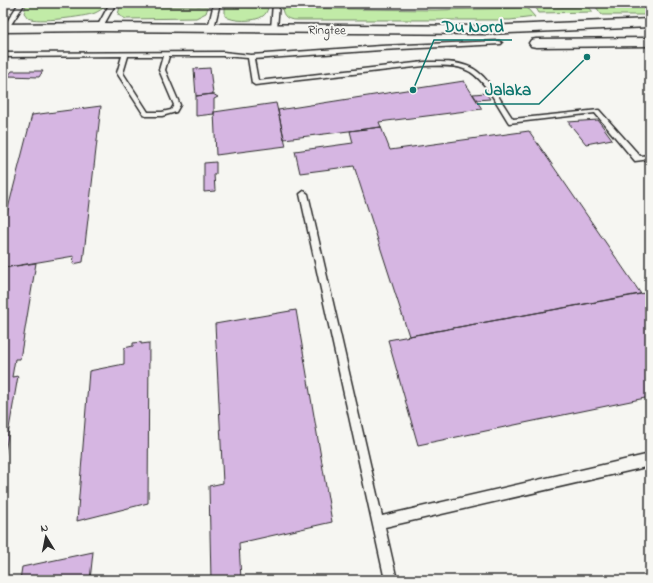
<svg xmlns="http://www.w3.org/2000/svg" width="653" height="583" font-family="'Indie Flower',sans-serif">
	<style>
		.green { fill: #c1eba7; stroke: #768b69 }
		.building { fill: #d6b6e2; stroke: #2b2b2b }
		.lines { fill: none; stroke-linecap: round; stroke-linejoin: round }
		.service-casing { stroke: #2b2b2b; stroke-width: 3 }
		.secondary-casing { stroke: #2b2b2b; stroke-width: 3 }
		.service { fill: #f6f6f2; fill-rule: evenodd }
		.secondary { fill: #f6f6f2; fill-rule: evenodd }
		.labels { text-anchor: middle; stroke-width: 4; stroke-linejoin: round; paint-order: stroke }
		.far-street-label { font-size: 13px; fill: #2b2b2b; stroke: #f6f6f2 }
		.leader { fill: none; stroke: #0f766e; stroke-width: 1.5 }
		.callout-dot { fill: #0f766e; stroke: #f6f6f2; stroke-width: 1.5 }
		.callout-label { font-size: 17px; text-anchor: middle; font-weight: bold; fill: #0f766e; stroke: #f6f6f2; stroke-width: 4; stroke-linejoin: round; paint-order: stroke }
	</style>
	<rect width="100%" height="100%" fill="#f6f6f2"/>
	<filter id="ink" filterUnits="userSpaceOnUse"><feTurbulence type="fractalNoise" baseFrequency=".025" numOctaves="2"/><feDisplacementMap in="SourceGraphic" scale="8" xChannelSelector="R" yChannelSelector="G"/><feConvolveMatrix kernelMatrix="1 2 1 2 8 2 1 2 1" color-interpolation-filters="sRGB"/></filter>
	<g filter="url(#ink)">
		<path class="green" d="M26,5L106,6C102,9 99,11 95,13C84,17 37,23 28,18C27,17 25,14 24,13Z
			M120,6L208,7L206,13L196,18L126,19L118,15Z
			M645,6H650V15H602L596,7Z
			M225,7L268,8C267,11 266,14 263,16C255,22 232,22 225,16Z
			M589,7L593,12L539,13L536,8Z
			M282,8L435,10L527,8L535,17L510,20H297C288,20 283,17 282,8Z"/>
		<path class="building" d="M210,68L213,94L196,96L194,69Z
			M12,71H43L39,77L8,76Z
			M464,81L482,109L379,122L381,127L284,139L278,110Z
			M486,93L490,99L477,100L473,94Z
			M213,94L218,97L214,99V114L196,116V96Z
			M276,103L286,146L216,155L214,112Z
			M101,106L83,262L73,264L74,256L3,268V228L32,115Z
			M598,120L612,139L586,144L568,122Z
			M381,127L390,150L529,131L641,294L409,336L354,166L300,173L295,151L353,143L350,131Z
			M216,162V174H214L215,191L204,192V163Z
			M36,263L20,359H15L12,377L18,376L3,464V268Z
			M650,292V397L418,445L388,340Z
			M296,310L332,522L239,543L241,580H211L209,486L223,483L215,324Z
			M141,342V344L149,343L148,503L77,521L89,371L124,364V348L133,346V343Z
			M93,552L90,580H20L22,567Z"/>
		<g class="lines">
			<defs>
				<path id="service" d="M19,3H25L8,29H4L3,28Z
					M110,3H116L102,28H98L97,27Z
					M214,3H220L214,28L211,30L208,28Z
					M273,3H279L277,29L274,31L271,29Z
					M499,41L502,43L501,44L381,50L254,59L258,81L424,62C438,62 454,61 467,66C487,72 501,102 513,119L599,110L640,156L650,155V159L635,161L595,113L509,123C498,106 483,75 464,69C452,64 437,66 424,66L255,85L252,83L248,58L223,56H169L165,70L180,105L176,112L162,116H146L144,115L117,73L122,56L3,57V53L223,52L251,55L381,46ZM128,56H163L159,70L174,105L171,110L162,112H148L123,73Z
					M304,191L308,194L382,516L650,454V466L385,527L397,580H385L300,194Z"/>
				<path id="secondary" d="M650,19V27L487,34L100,31L3,32V24L100,23L487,26Z
					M650,38V46L536,47L531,46L529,43L531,40L536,39Z"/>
			</defs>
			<use href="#service" class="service-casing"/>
			<use href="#secondary" class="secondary-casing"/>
			<use href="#service" class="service"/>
			<use href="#secondary" class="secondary"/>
		</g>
	</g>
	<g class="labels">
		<g class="far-street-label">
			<text transform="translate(327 29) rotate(1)" y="5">Ringtee</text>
		</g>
	</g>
	<path class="leader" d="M413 90L434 40H512M587 57L539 104H477"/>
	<g class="callout-dot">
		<circle cx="413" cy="90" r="4"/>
		<circle cx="587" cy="57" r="4"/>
	</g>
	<g class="callout-label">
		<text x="473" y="32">Du Nord</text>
		<text x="508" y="95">Jalaka</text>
	</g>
	<rect width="653" height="583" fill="none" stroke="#f6f6f2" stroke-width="16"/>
	<rect x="8" y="8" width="637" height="567" fill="none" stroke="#2b2b2b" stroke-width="1.5" filter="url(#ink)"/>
	<g transform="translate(46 537) rotate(350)" stroke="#f6f6f2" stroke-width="3" paint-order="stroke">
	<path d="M0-3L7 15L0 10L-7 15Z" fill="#2b2b2b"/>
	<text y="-6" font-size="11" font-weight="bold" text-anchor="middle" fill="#2b2b2b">N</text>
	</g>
</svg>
